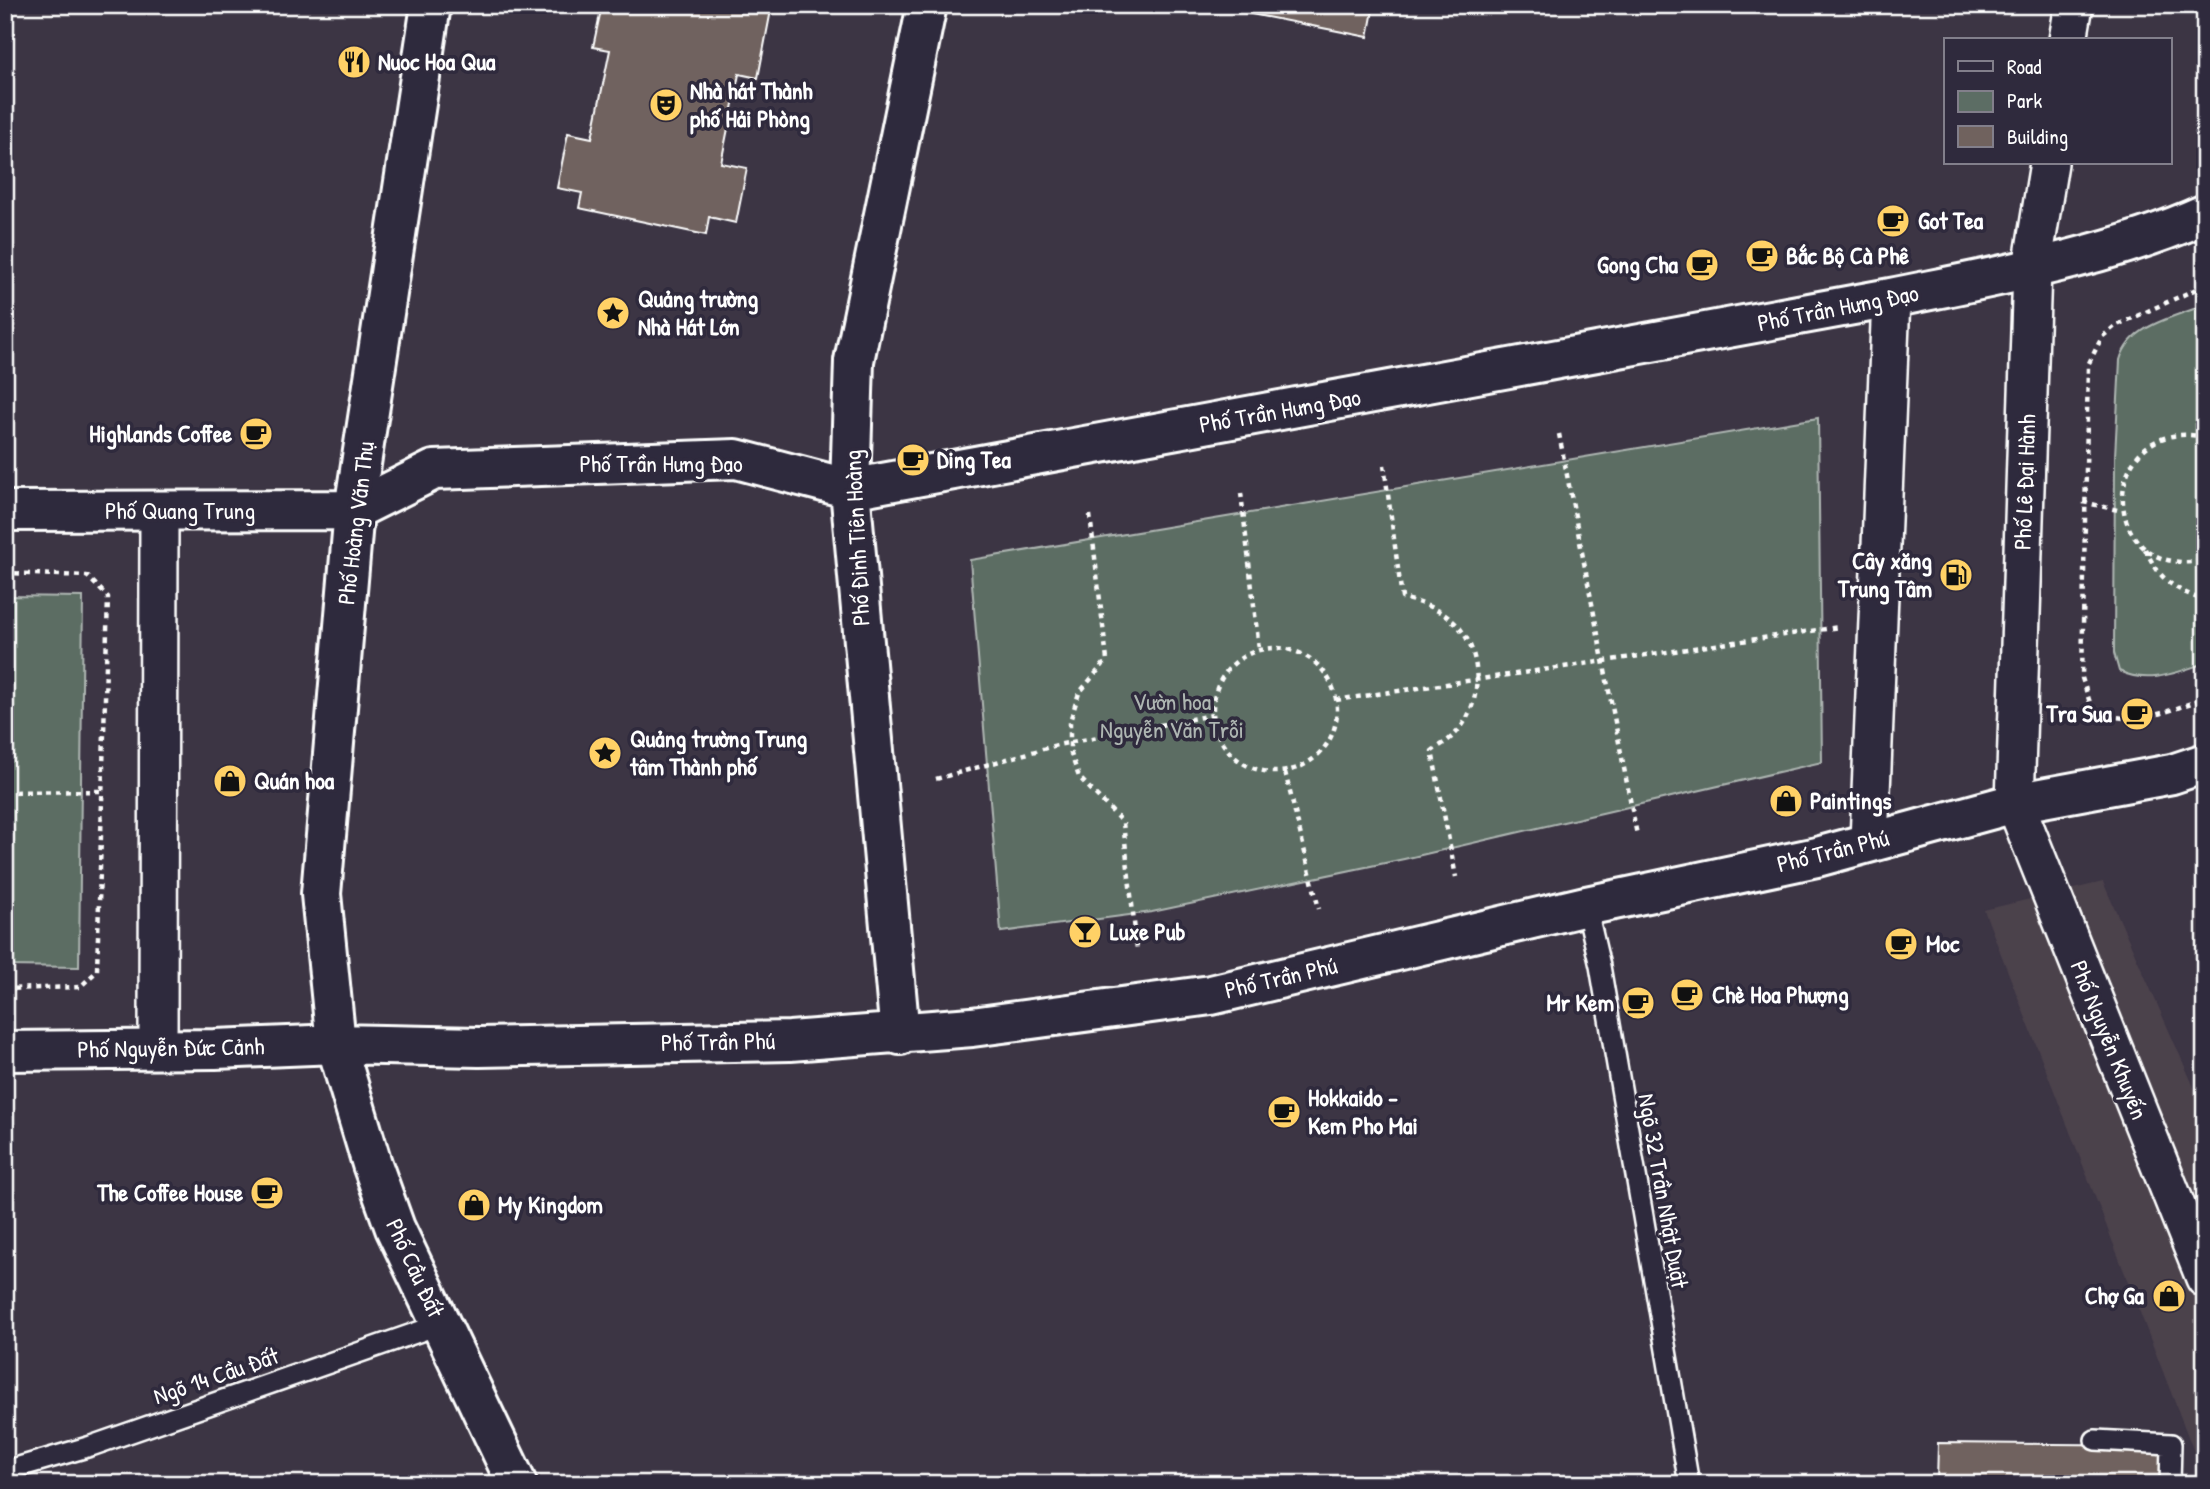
<svg xmlns="http://www.w3.org/2000/svg" width="2210" height="1489" font-family="'Patrick Hand',sans-serif">
	<style>
		.built { fill: #4c424c }
		.green { fill: #5c6d64; stroke: #aeb6b2; stroke-width: 2 }
		.building { fill: #70625e; stroke: #fff; stroke-width: 2 }
		.lines { fill: none; stroke-linecap: round; stroke-linejoin: round }
		.lane-casing { stroke: #fff; stroke-width: 24 }
		.street-casing { stroke: #fff; stroke-width: 42 }
		.secondary-casing { stroke: #fff; stroke-width: 44 }
		.path { stroke: #fff; stroke-width: 4.5; stroke-dasharray: 5 5; stroke-linecap: butt }
		.lane { stroke: #2f2a3d; stroke-width: 19 }
		.street { stroke: #2f2a3d; stroke-width: 37 }
		.secondary { stroke: #2f2a3d; stroke-width: 38 }
		.labels { text-anchor: middle; stroke-width: 7; stroke-linejoin: round; paint-order: stroke }
		.poi-label { font-size: 24px; font-weight: bold; fill: #fff; stroke: #2f2a3d; text-anchor: start }
		.street-label { font-size: 24px; fill: #fff; stroke: #2f2a3d }
		.park-label { font-size: 24px; fill: #aeb6b2; stroke: #2f2a3d }
	</style>
	<rect width="100%" height="100%" fill="#3c3544"/>
	<filter id="ink" filterUnits="userSpaceOnUse"><feTurbulence type="fractalNoise" baseFrequency=".0143" numOctaves="2"/><feDisplacementMap in="SourceGraphic" scale="14" xChannelSelector="R" yChannelSelector="G"/><feConvolveMatrix kernelMatrix="1 2 1 2 8 2 1 2 1" color-interpolation-filters="sRGB"/></filter>
	<g filter="url(#ink)">
		<path class="built" d="M2103,882L2205,1112V1480L1984,910Z"/>
		<path class="green" d="M2205,305V663C2175,673 2148,685 2119,671L2114,653L2115,456L2120,360C2130,325 2174,317 2205,305Z
			M1818,418L1822,762L1404,859L1152,912L1001,932L970,560Z
			M5,596L83,597L79,967L5,966Z"/>
		<path class="building" d="M602,5H772L758,78L739,74L721,163L747,168L736,223L709,217L706,235L579,208L582,193L557,188L568,133L592,138L610,50L593,47Z
			M1206,5H1374L1368,37Z
			M1938,1443L2169,1445V1484H1937Z"/>
		<g class="lines">
			<defs>
				<path id="lane" d="M1586,906L1600,966L1689,1484
					M2095,1440L2171,1444L2170,1484
					M5,1471L91,1446L441,1324"/>
				<path id="street" d="M2068,40L2074,5
					M2049,163L2032,268L2015,803L2205,1278
					M1869,842L1891,298
					M158,1049L159,511"/>
				<path id="secondary" d="M431,5L354,510L321,894L336,1044L372,1164L395,1228L517,1484
					M5,511L354,510L434,470L736,459L850,489L1891,298C1993,277 2109,257 2205,214
					M900,1035L850,489L854,361L927,5
					M5,1051L215,1049L336,1044L479,1047L790,1041L972,1027L1211,995L1586,906L1817,857L2015,803L2172,774L2205,763"/>
			</defs>
			<use href="#lane" class="lane-casing"/>
			<use href="#street" class="street-casing"/>
			<use href="#secondary" class="secondary-casing"/>
			<path class="path" d="M2205,285L2115,326L2102,337L2088,365L2082,678L2092,709C2131,729 2165,712 2205,698
				M1559,434L1637,835
				M2205,437C2096,414 2095,583 2205,560
				M1384,465L1402,598C1424,603 1448,612 1462,631C1484,661 1481,709 1454,735C1448,741 1439,746 1432,751L1456,877
				M1241,493L1259,649
				M2083,502L2122,511
				M1090,515L1107,660L1079,693L1070,721V751L1079,777L1123,823L1137,949
				M2145,549C2161,581 2172,588 2205,601
				M5,573L87,576L108,597L97,971L80,987L5,989
				M1213 710a62 62 0 1 1 124 0a62 62 0 1 1-124 0Z
				M1336,700L1839,627
				M1285,772L1319,909
				M936,779L1057,745L1212,715
				M5,792L104,791"/>
			<use href="#lane" class="lane"/>
			<use href="#street" class="street"/>
			<use href="#secondary" class="secondary"/>
		</g>
	</g>
	<defs>
		<symbol id="restaurant-disc" viewBox="-11 -11 22 22"><circle r="9.5" fill="#ffd166" stroke="#2f2a3d"/><path d="M-5-6h1v4h1v-4h1v4h1v-4h1v5L-1.5 .5V6h-2V.5L-5-1ZM5-6V6H3V1.5H1.5Q1.5-4 5-6Z" fill="#111"/></symbol>
		<symbol id="theatre-disc" viewBox="-11 -11 22 22"><circle r="9.5" fill="#ffd166" stroke="#2f2a3d"/><path d="M-5-5.5Q0-4 5-5.5V0Q5 5 0 6Q-5 5-5 0ZM-3.3-2.5H-1v1.5H-3.3ZM1-2.5H3.3v1.5H1ZM-2.8 1Q0 5.5 2.8 1Z" fill="#111"/></symbol>
		<symbol id="cafe-disc" viewBox="-11 -11 22 22"><circle r="9.5" fill="#ffd166" stroke="#2f2a3d"/><path d="M-5.5-4.5H6V0H3Q3 3.5 0 3.5H-2.5Q-5.5 3.5-5.5 0ZM3-3.2v2h1.7v-2ZM-6 4.5H4V6H-6Z" fill="#111"/></symbol>
		<symbol id="sight-disc" viewBox="-11 -11 22 22"><circle r="9.5" fill="#ffd166" stroke="#2f2a3d"/><path d="M0-6L1.8-2.2L6-1.7L2.9 1.2L3.7 5.4L0 3.3L-3.7 5.4L-2.9 1.2L-6-1.7L-1.8-2.2Z" fill="#111"/></symbol>
		<symbol id="fuel-disc" viewBox="-11 -11 22 22"><circle r="9.5" fill="#ffd166" stroke="#2f2a3d"/><path d="M-5.5-6h7V0h2V4h1.3V-2.5L3-4.5l.8-.8L6-3V5H2.5V1h-1V6h-7ZM-4.2-4.7v3.2H.2V-4.7Z" fill="#111"/></symbol>
		<symbol id="shop-disc" viewBox="-11 -11 22 22"><circle r="9.5" fill="#ffd166" stroke="#2f2a3d"/><path d="M-5-2.5h2.3a2.7 3.5 0 0 1 5.4 0H5L5.5 6h-11ZM-1.5-2.5h3a1.5 2.3 0 0 0-3 0Z" fill="#111"/></symbol>
		<symbol id="bar-disc" viewBox="-11 -11 22 22"><circle r="9.5" fill="#ffd166" stroke="#2f2a3d"/><path d="M-6-5H6L.8 .8V4.5H3.5V6h-7V4.5H-.8V.8Z" fill="#111"/></symbol>
	</defs>
	<g fill-rule="evenodd">
		<use href="#restaurant-disc" x="335" y="43" width="38" height="38"/>
		<use href="#theatre-disc" x="647" y="86" width="38" height="38"/>
		<use href="#cafe-disc" x="1874" y="202" width="38" height="38"/>
		<use href="#cafe-disc" x="1743" y="237" width="38" height="38"/>
		<use href="#cafe-disc" x="1683" y="246" width="38" height="38"/>
		<use href="#sight-disc" x="594" y="294" width="38" height="38"/>
		<use href="#cafe-disc" x="237" y="415" width="38" height="38"/>
		<use href="#cafe-disc" x="894" y="441" width="38" height="38"/>
		<use href="#fuel-disc" x="1937" y="556" width="38" height="38"/>
		<use href="#cafe-disc" x="2118" y="695" width="38" height="38"/>
		<use href="#sight-disc" x="586" y="734" width="38" height="38"/>
		<use href="#shop-disc" x="211" y="762" width="38" height="38"/>
		<use href="#shop-disc" x="1767" y="782" width="38" height="38"/>
		<use href="#bar-disc" x="1066" y="913" width="38" height="38"/>
		<use href="#cafe-disc" x="1882" y="925" width="38" height="38"/>
		<use href="#cafe-disc" x="1668" y="976" width="38" height="38"/>
		<use href="#cafe-disc" x="1619" y="984" width="38" height="38"/>
		<use href="#cafe-disc" x="1265" y="1093" width="38" height="38"/>
		<use href="#cafe-disc" x="248" y="1174" width="38" height="38"/>
		<use href="#shop-disc" x="455" y="1186" width="38" height="38"/>
		<use href="#shop-disc" x="2150" y="1277" width="38" height="38"/>
	</g>
	<g class="labels">
		<g class="poi-label">
			<text x="378" y="70">Nuoc Hoa Qua</text>
			<text x="690" y="99">Nhà hát Thành<tspan x="690" dy="28">phố Hải Phòng</tspan></text>
			<text x="1918" y="229">Got Tea</text>
			<text x="1786" y="264">Bắc Bộ Cà Phê</text>
			<text x="1678" y="273" text-anchor="end">Gong Cha</text>
			<text x="638" y="307">Quảng trường<tspan x="638" dy="28">Nhà Hát Lớn</tspan></text>
			<text x="232" y="442" text-anchor="end">Highlands Coffee</text>
			<text x="937" y="468">Ding Tea</text>
			<text x="1932" y="569" text-anchor="end">Cây xăng<tspan x="1932" dy="28">Trung Tâm</tspan></text>
			<text x="2112" y="722" text-anchor="end">Tra Sua</text>
			<text x="630" y="747">Quảng trường Trung<tspan x="630" dy="28">tâm Thành phố</tspan></text>
			<text x="254" y="789">Quán hoa</text>
			<text x="1810" y="809">Paintings</text>
			<text x="1110" y="940">Luxe Pub</text>
			<text x="1926" y="952">Moc</text>
			<text x="1712" y="1003">Chè Hoa Phượng</text>
			<text x="1614" y="1011" text-anchor="end">Mr Kem</text>
			<text x="1308" y="1106">Hokkaido -<tspan x="1308" dy="28">Kem Pho Mai</tspan></text>
			<text x="243" y="1201" text-anchor="end">The Coffee House</text>
			<text x="498" y="1213">My Kingdom</text>
			<text x="2144" y="1304" text-anchor="end">Chợ Ga</text>
		</g>
		<g class="street-label">
			<text transform="translate(1838 308) rotate(-11)" y="8">Phố Trần Hưng Đạo</text>
			<text transform="translate(1280 411) rotate(-10)" y="8">Phố Trần Hưng Đạo</text>
			<text x="661" y="472">Phố Trần Hưng Đạo</text>
			<text transform="translate(2025 482) rotate(-88)" y="8">Phố Lê Đại Hành</text>
			<text x="180" y="519">Phố Quang Trung</text>
			<text transform="translate(356 523) rotate(-83)" y="8">Phố Hoàng Văn Thụ</text>
			<text transform="translate(857 538) rotate(-93)" y="8">Phố Đinh Tiên Hoàng</text>
			<text transform="translate(1833 851) rotate(-14)" y="8">Phố Trần Phú</text>
			<text transform="translate(1281 978) rotate(-13)" y="8">Phố Trần Phú</text>
			<text transform="translate(2109 1040) rotate(68)" y="8">Phố Nguyễn Khuyến</text>
			<text transform="translate(718 1042) rotate(-1)" y="8">Phố Trần Phú</text>
			<text transform="translate(171 1048) rotate(-1)" y="8">Phố Nguyễn Đức Cảnh</text>
			<text transform="translate(1663 1191) rotate(80)" y="8">Ngõ 32 Trần Nhật Duật</text>
			<text transform="translate(415 1268) rotate(65)" y="8">Phố Cầu Đất</text>
			<text transform="translate(216 1376) rotate(-19)" y="8">Ngõ 14 Cầu Đất</text>
		</g>
		<g class="park-label">
			<text x="1172" y="710">Vườn hoa<tspan x="1172" dy="28">Nguyễn Văn Trỗi</tspan></text>
		</g>
	</g>
	<rect width="2210" height="1489" fill="none" stroke="#2f2a3d" stroke-width="28"/>
	<rect x="14" y="14" width="2182" height="1461" fill="none" stroke="#fff" stroke-width="2.5" filter="url(#ink)"/>
	<rect x="1944" y="38" width="228" height="126" fill="#2f2a3d" stroke="#827f8b" stroke-width="2"/>
	<rect x="1958" y="61" width="35" height="10" fill="#2f2a3d" stroke="#827f8b" stroke-width="2"/>
	<text x="2007" y="74" font-size="21" fill="#ffffff">Road</text>
	<rect x="1958" y="91" width="35" height="21" fill="#5c6d64" stroke="#827f8b" stroke-width="2"/>
	<text x="2007" y="108" font-size="21" fill="#ffffff">Park</text>
	<rect x="1958" y="126" width="35" height="21" fill="#70625e" stroke="#827f8b" stroke-width="2"/>
	<text x="2007" y="144" font-size="21" fill="#ffffff">Building</text>
</svg>
